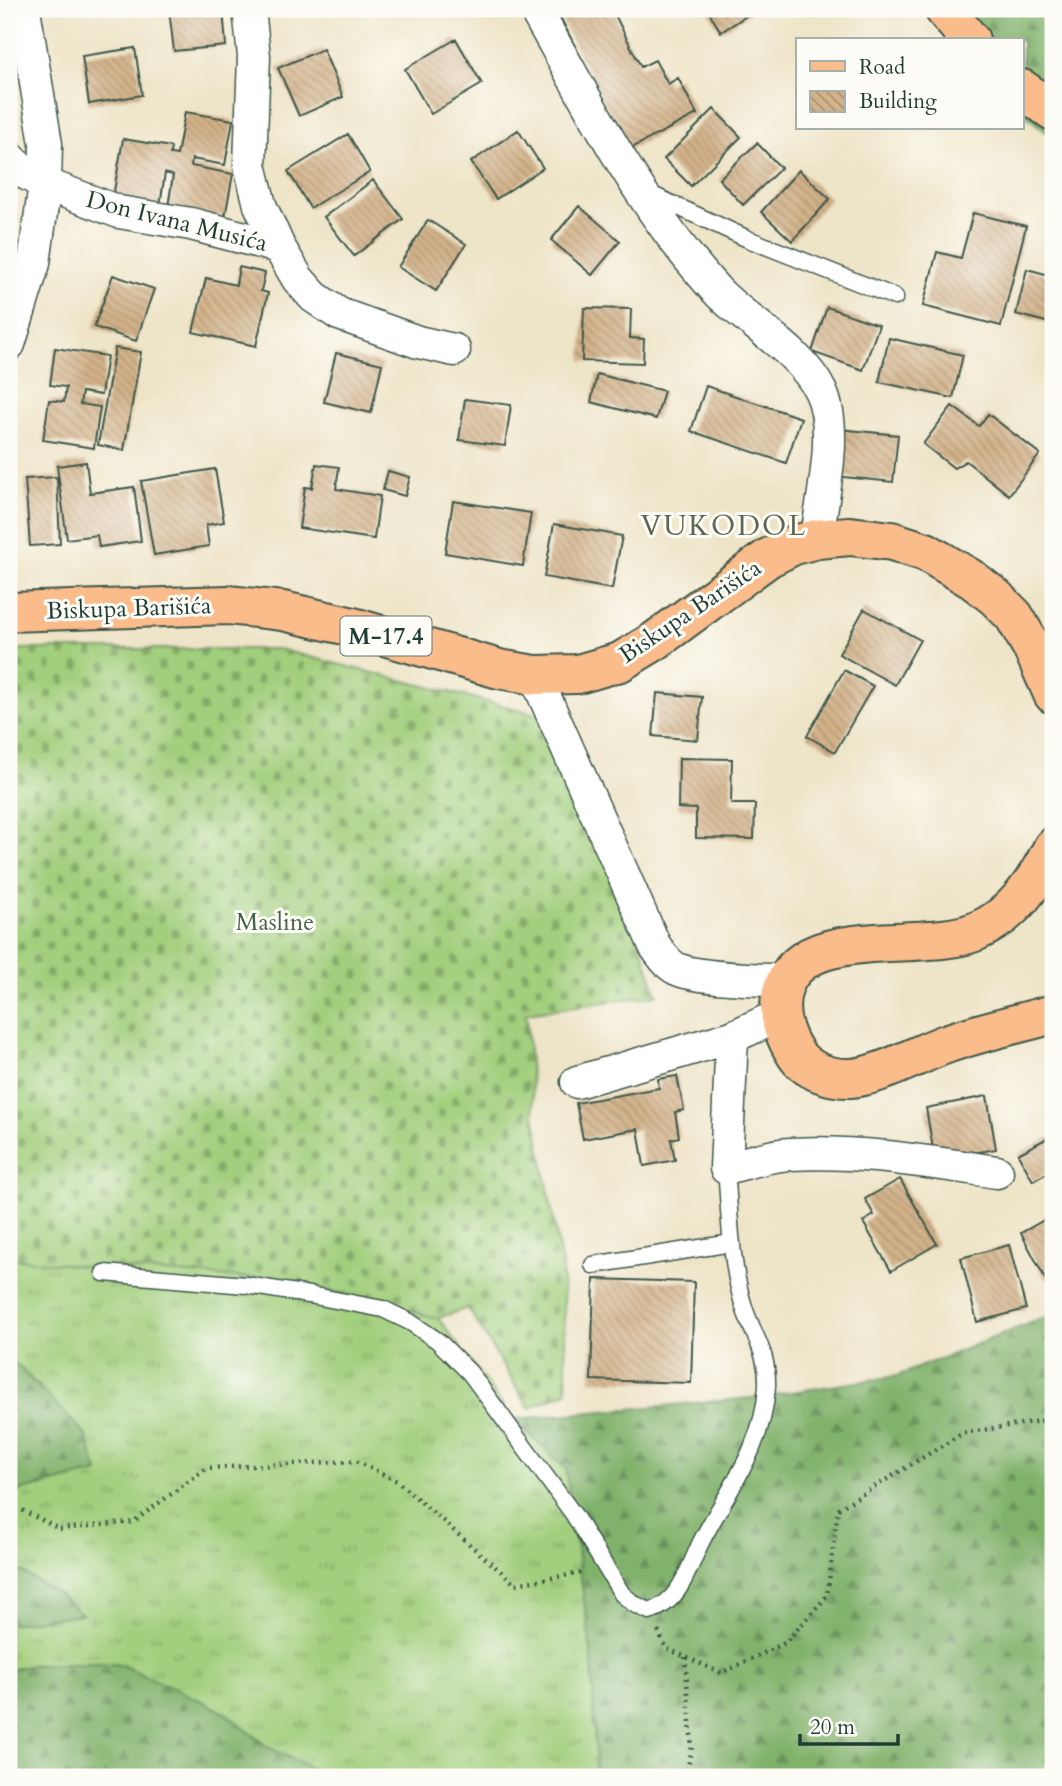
<svg xmlns="http://www.w3.org/2000/svg" width="1062" height="1786" font-family="Cardo,serif">
	<style>
		.grass { fill: url(#grass-tufts); stroke: #608658; stroke-width: 2 }
		.forest { fill: url(#forest-firs); stroke: #507850; stroke-width: 2 }
		.cemetery { fill: url(#cemetery-stones); stroke: #608658; stroke-width: 2 }
		.building { fill: url(#building-back-hatch) }
		.lines { fill: none; stroke-linecap: round; stroke-linejoin: round }
		.lane-casing { stroke: #3e564a; stroke-width: 19 }
		.street-casing { stroke: #3e564a; stroke-width: 35 }
		.primary-casing { stroke: #3e564a; stroke-width: 42 }
		.path { stroke: #3e564a; stroke-width: 4.5; stroke-dasharray: 2 5; stroke-linecap: butt }
		.lane { stroke: #fff; stroke-width: 16 }
		.street { stroke: #fff; stroke-width: 32 }
		.primary { stroke: #fabc8b; stroke-width: 38 }
		.labels { text-anchor: middle; stroke-width: 6; stroke-linejoin: round; paint-order: stroke }
		.shield { fill: #fdfcf7; stroke: #62766e; stroke-width: 2 }
		.shield-label { font-size: 23px; font-weight: bold; fill: #1f3d34 }
		.street-label { font-size: 24px; fill: #1f3d34; stroke: #fdfcf7 }
		.park-label { font-size: 24px; fill: #406246; stroke: #fdfcf7 }
		.quarter-label { font-size: 28px; letter-spacing: 2px; fill: #5e6652; stroke: #fdfcf7 }
	</style>
	<defs>
		<pattern id="grass-tufts" width="24" height="20" patternUnits="userSpaceOnUse" patternTransform="scale(1.75)"><rect width="24" height="20" fill="#a2cf7d"/><path d="M3 7l-1-3M5 7V3M7 7l1-3M15 17l-1-3M17 17v-4M19 17l1-3" fill="none" stroke="#83a967"/></pattern>
		<pattern id="forest-firs" width="22" height="20" patternUnits="userSpaceOnUse" patternTransform="scale(1.75)"><rect width="22" height="20" fill="#81b26c"/><path d="M5 1l3.5 6h-7zM16 11l3.5 6h-7z" fill="#69925a"/></pattern>
		<pattern id="cemetery-stones" width="16" height="16" patternUnits="userSpaceOnUse" patternTransform="scale(1.75)"><rect width="16" height="16" fill="#a2cf7d"/><path d="M2 7V4a2 2 0 0 1 4 0v3zM10 15v-3a2 2 0 0 1 4 0v3z" fill="#83a967"/></pattern>
		<pattern id="building-back-hatch" width="6" height="6" patternUnits="userSpaceOnUse" patternTransform="scale(1.75)"><rect width="6" height="6" fill="#d3b289"/><path d="M-1 5l2 2M0 0l6 6M5-1l2 2" fill="none" stroke="#ab9271"/></pattern>
	</defs>
	<rect width="100%" height="100%" fill="#fdfcf7"/>
	<filter id="ink" filterUnits="userSpaceOnUse"><feTurbulence type="fractalNoise" baseFrequency=".0143" numOctaves="2"/><feDisplacementMap in="SourceGraphic" scale="14" xChannelSelector="R" yChannelSelector="G"/><feConvolveMatrix kernelMatrix="1 2 1 2 8 2 1 2 1" color-interpolation-filters="sRGB"/></filter>
	<filter id="wash" filterUnits="userSpaceOnUse"><feTurbulence type="fractalNoise" baseFrequency=".00686" numOctaves="4" result="noise"/><feDisplacementMap in="SourceGraphic" scale="28" xChannelSelector="R" yChannelSelector="G"/><feGaussianBlur stdDeviation="1.57" result="paint"/><feColorMatrix in="noise" values="0 0 0 0 0 0 0 0 0 0 0 0 0 0 0 0 0 1.4 0 .05"/><feComposite in="paint" operator="in"/></filter>
	<g filter="url(#wash)">
		<rect width="100%" height="100%" fill="#eee4c7"/>
		<path class="grass" d="M9,1258L82,1266L292,1281L438,1318L513,1419L566,1469L592,1658L596,1777H327L266,1746L227,1714L122,1665L99,1663L32,1665L9,1670V1624L81,1614L58,1594L9,1564V1496L22,1490L97,1472L86,1435L9,1357Z"/>
		<path class="forest" d="M935,9H1053V134L1045,131L1022,112V40H959Z
			M1053,1314V1777H596L592,1658L566,1469L513,1419L752,1398L897,1376Z
			M9,1357L86,1435L98,1472L22,1490L9,1496Z
			M9,1564L58,1594L82,1614L9,1624Z
			M99,1663L121,1665L202,1701L227,1714L266,1746L327,1777H9V1670L32,1665Z"/>
		<path class="cemetery" d="M9,647L17,649H278L548,717L605,834L657,995L526,1013L534,1114L562,1265L567,1392L529,1408L468,1308L438,1318L292,1281L82,1266L9,1258Z"/>
		<g id="blocks">
			<path class="building" d="M223,9L226,46L174,51L169,10Z
				M556,9H621L615,15L641,67L655,60L668,84L678,78L697,114L628,150Z
				M707,9H757L721,32Z
				M456,39L482,84L431,114L405,69Z
				M135,48L142,95L89,104L82,56Z
				M323,49L343,97L299,116L278,68Z
				M714,109L741,137L691,186L664,159Z
				M185,112L233,120L225,165L192,159L191,166L233,174L225,217L168,207L173,175L165,173L160,205L113,197L123,139L171,147L170,154L177,155Z
				M518,130L543,168L496,199L471,162Z
				M348,134L370,172L310,208L288,171Z
				M757,143L781,168L743,205L719,179Z
				M799,170L830,199L792,241L761,212Z
				M373,180L403,219L354,256L324,217Z
				M579,206L620,241L592,275L551,240Z
				M973,213L1026,226L1001,326L923,306L937,252L961,258Z
				M428,220L466,244L436,291L398,267Z
				M239,267L265,273L261,291L268,293L256,346L193,332L206,278L236,285Z
				M1027,269L1053,276V324L1016,314Z
				M113,275L154,289L136,341L94,327Z
				M827,307L879,325L863,370L812,352Z
				M584,308L631,309L630,338L644,339L643,363L582,361Z
				M889,338L963,355L953,398L879,382Z
				M55,348L107,356L101,395L82,392L80,404L100,407L94,448L43,440L49,400L64,402L66,387L50,385Z
				M115,348L141,352L124,450L98,445Z
				M336,353L382,364L371,413L324,402Z
				M597,374L664,391L656,419L591,402Z
				M706,386L801,418L786,463L691,431Z
				M465,399L511,405L505,446L459,440Z
				M952,406L979,426L988,414L1040,454L1009,495L966,461L954,468L923,444Z
				M839,429L898,435L893,482L834,476Z
				M86,462L90,493L134,487L141,541L99,547L97,535L67,539L57,466Z
				M316,464L339,467L336,489L380,496L374,539L299,528L305,487L312,488Z
				M215,469L224,522L206,525L209,546L154,555L141,481Z
				M388,471L410,477L405,496L383,490Z
				M57,477L60,544L30,546L25,479Z
				M453,501L531,513L523,566L445,553Z
				M554,524L622,536L612,589L544,577Z
				M864,609L920,640L895,685L839,654Z
				M844,670L873,686L835,752L807,736Z
				M657,693L702,697L698,740L653,736Z
				M679,758L732,759L731,804H755L754,839L696,838V809L678,808Z
				M677,1076L684,1110L675,1112L679,1137L671,1139L675,1160L644,1166L638,1129L583,1139L576,1103L659,1088L658,1079Z
				M987,1096L996,1149L935,1160L926,1108Z
				M1053,1135V1170L1033,1181L1018,1154Z
				M900,1179L937,1244L891,1271L863,1222L874,1215L865,1199Z
				M1053,1215V1276L1046,1280L1021,1233Z
				M1009,1245L1026,1309L977,1322L961,1258Z
				M594,1279L694,1282L691,1383L591,1380Z"/>
		</g>
	</g>
	<g filter="url(#ink)">
		<use href="#blocks" fill-opacity="0" stroke="#3e564a" stroke-width="2"/>
		<g class="lines">
			<defs>
				<path id="lane" d="M648,193L748,239L895,297
					M593,1265L732,1243
					M104,1273L246,1285L309,1295L383,1309L410,1322L438,1341L470,1373L574,1515L622,1594L634,1604L649,1611C680,1603 688,1569 701,1542C727,1491 764,1447 767,1386C768,1353 755,1339 745,1310C730,1265 730,1215 726,1168"/>
				<path id="street" d="M249,9L254,56L250,165L260,205L279,247L298,279L314,297L339,314L418,342L454,350
					M535,9C583,93 627,181 688,257C698,269 708,282 719,293C750,324 802,352 821,392C839,431 822,497 817,539
					M9,157L25,173L45,184L119,212L191,224L279,247
					M9,344L34,263L45,184L46,144L24,9
					M535,675L655,946C661,954 667,964 677,969C699,979 759,979 785,981
					M732,1037L726,1168C747,1163 769,1155 790,1154C859,1150 929,1162 997,1172
					M577,1082L732,1037L780,1015"/>
				<path id="primary" d="M944,9L970,40
					M1022,89L1053,111
					M9,612L228,605L283,611L353,627L499,669L535,675L578,674L620,662L655,641L768,558L794,545L817,539L850,536L892,541L926,552L973,580L995,597L1014,616L1033,649L1053,694
					M1053,847C1036,882 1014,915 977,931C925,954 804,922 783,988C776,1011 783,1034 795,1053C806,1071 831,1079 851,1078C880,1076 918,1054 946,1044C980,1032 1018,1024 1053,1014"/>
			</defs>
			<use href="#lane" class="lane-casing"/>
			<use href="#street" class="street-casing"/>
			<use href="#primary" class="primary-casing"/>
			<path class="path" d="M9,1507L18,1508L59,1529L133,1522L207,1468L356,1461L397,1481L515,1584L581,1573
				M658,1631L666,1648L721,1673L785,1643L827,1596L838,1509L963,1433L1053,1419
				M685,1657L692,1747L686,1777"/>
			<use href="#lane" class="lane"/>
			<use href="#street" class="street"/>
			<use href="#primary" class="primary"/>
		</g>
	</g>
	<g class="labels">
		<rect class="shield" x="340.5" y="616.5" width="91" height="39" rx="5"/>
		<g class="shield-label">
			<text x="386" y="644">M-17.4</text>
		</g>
		<g class="street-label">
			<text transform="translate(177 221) rotate(14)" y="8">Don Ivana Musića</text>
			<text transform="translate(129 608) rotate(-2)" y="8">Biskupa Barišića</text>
			<text transform="translate(690 611) rotate(-34)" y="8">Biskupa Barišića</text>
		</g>
		<g class="park-label">
			<text x="275" y="930">Masline</text>
		</g>
		<g class="quarter-label">
			<text x="724" y="535">VUKODOL</text>
		</g>
	</g>
	<rect width="1062" height="1786" fill="none" stroke="#fdfcf7" stroke-width="35"/>
	<rect x="796" y="38" width="228" height="91" fill="#fdfcf7" stroke="#a4b0a9" stroke-width="2"/>
	<rect x="810" y="61" width="35" height="10" fill="#fabc8b" stroke="#a4b0a9" stroke-width="2"/>
	<text x="859" y="74" font-size="21" fill="#1f3d34">Road</text>
	<rect x="810" y="91" width="35" height="21" fill="url(#building-back-hatch)" stroke="#a4b0a9" stroke-width="2"/>
	<text x="859" y="108" font-size="21" fill="#1f3d34">Building</text>
	<path d="M800 1734v10h98v-10" fill="none" stroke="#1f3d34" stroke-width="3.5"/>
	<text x="810" y="1734" font-size="21" fill="#1f3d34" stroke="#fdfcf7" stroke-width="5" paint-order="stroke">20 m</text>
</svg>
